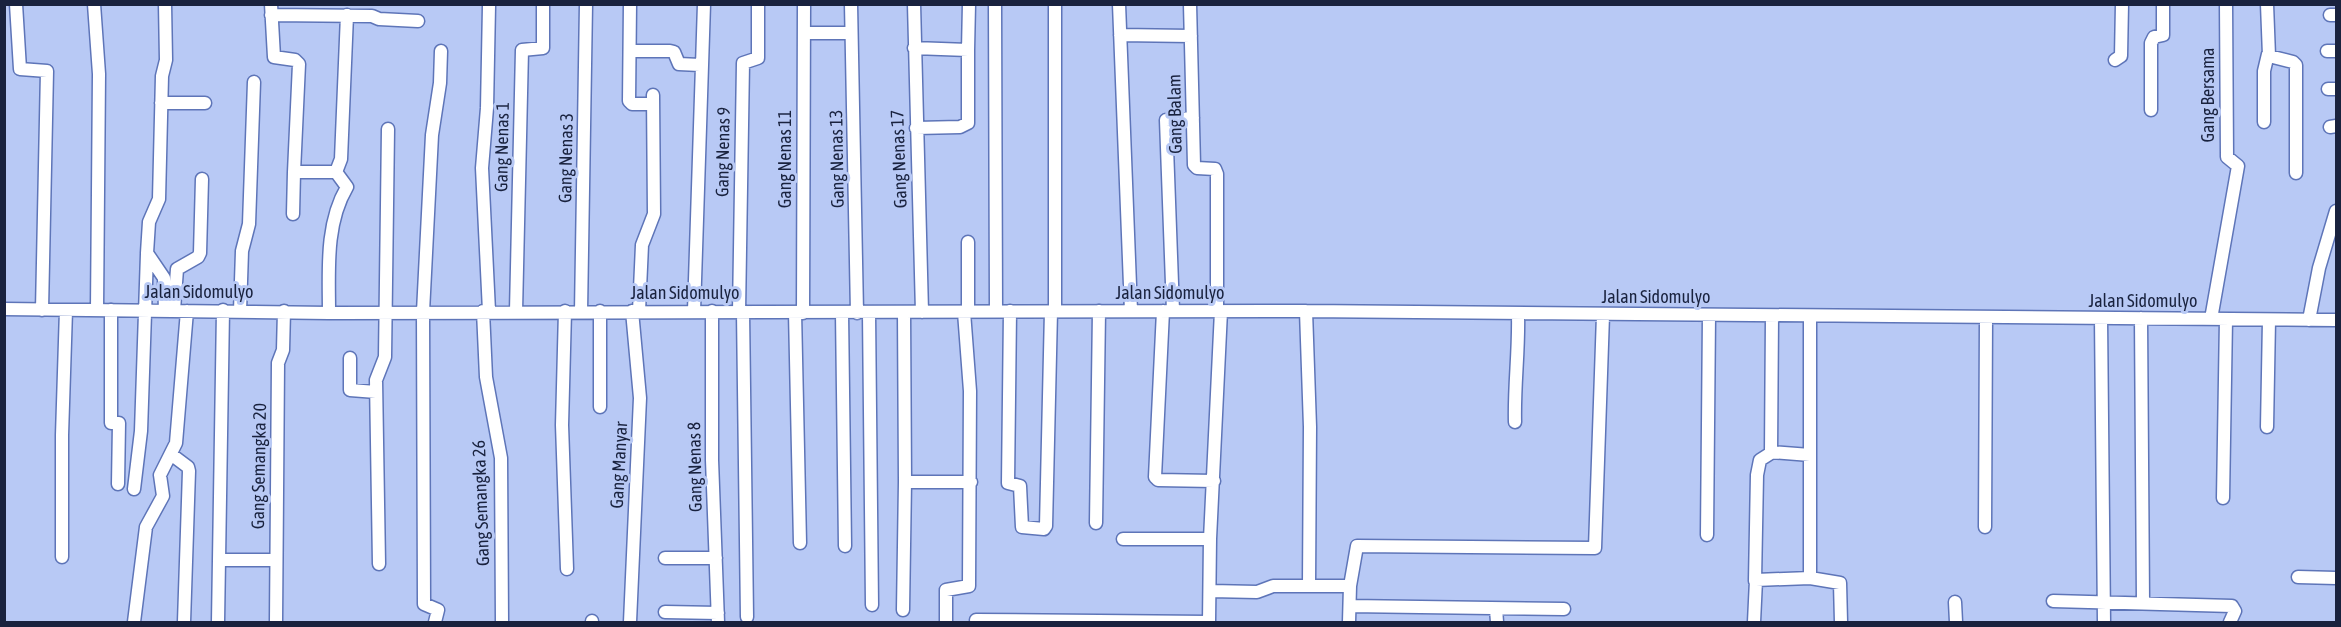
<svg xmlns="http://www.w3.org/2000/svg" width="2341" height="627" font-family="'Asap Condensed',sans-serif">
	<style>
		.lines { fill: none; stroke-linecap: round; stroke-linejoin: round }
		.minor-casing { stroke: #5e75b8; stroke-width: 15 }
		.minor { stroke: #fff; stroke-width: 12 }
		.labels { text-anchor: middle; stroke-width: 6; stroke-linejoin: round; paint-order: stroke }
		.street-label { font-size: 18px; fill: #19223e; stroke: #b8c9f5 }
	</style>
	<rect width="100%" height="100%" fill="#b8c9f5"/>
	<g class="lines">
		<defs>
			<path id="minor" d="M16,4L20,69L47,71L42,310
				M94,4L99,74L97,310
				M165,4L166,60L162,76L159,199L149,222L147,253L164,278L165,310
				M271,4L274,57L295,60L299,64L294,172H336L347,187C325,224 329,271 329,313
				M630,4L629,101L632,104H653
				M851,4L857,313
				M914,4L922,312
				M995,4L996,311
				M1055,4V311
				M1119,4L1131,311
				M1190,4L1194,165L1197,168L1215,169L1217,174V311
				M2267,4L2269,56L2293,62L2296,65V173
				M489,6L487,108L482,168L489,311
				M271,15L372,16L379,19L418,21
				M2330,15H2336
				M804,33H851
				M1120,35L1191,36
				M914,48L968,50L969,4
				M630,51H670L674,52L679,64L700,65
				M2327,51H2336
				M2115,60L2121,56L2122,4
				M2328,89H2336
				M161,103H205
				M2151,110V43L2154,37L2163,35V4
				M2264,122V71L2268,54
				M2330,127L2336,126
				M916,128L960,127L968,123V50
				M336,172L341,159L347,15
				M293,214L294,172
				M968,242V312
				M4,309L329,313L1306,311L2336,320
				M111,310V423H119L118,484
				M174,310L177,269L198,257L200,253L202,179
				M240,311L242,251L249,224L254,82
				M483,311L486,377L501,458L502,622
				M516,311L522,50L543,48V4
				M565,311L562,425L567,569
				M600,311V407
				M639,311L642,245L654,214L653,95
				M694,311L704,4
				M712,311V460L718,622
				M1010,311L1008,483L1020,486L1022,527L1044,529L1046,526L1051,311
				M1163,311L1155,477L1158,480L1214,481
				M1173,311L1166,120L1193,118
				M1306,311L1310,427L1309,586
				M581,312L586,4
				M739,312L743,63L758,58V4
				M743,312L747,617
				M795,312L800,543
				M803,313L804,4
				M842,313L845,546
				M869,313L872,605
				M1772,316L1771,452L1810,455
				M1810,316V578
				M2101,318L2104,622
				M2141,318L2143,602
				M2211,319L2238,166L2227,157L2226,4
				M2309,320L2319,268L2336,211
				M350,358V390L376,392
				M1515,422C1514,386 1519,351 1518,315
				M2267,427L2269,320
				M172,455L188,467L189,471L184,622
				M905,482H971
				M134,489L141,431L147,254
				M2223,498L2226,319
				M1096,523L1099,311
				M1985,527L1986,318
				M1707,535L1709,315
				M1123,539H1210
				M62,557V435L66,310
				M665,558H716
				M219,560H275
				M379,564L376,380L385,357L388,129
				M2298,577L2336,578
				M1755,581L1757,475L1760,460L1771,453
				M1211,591L1257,592L1273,586H1350
				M2053,601L2232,606L2235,611L2230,622
				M1955,602L1956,622
				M1350,606L1564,609
				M1496,609L1497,622
				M903,610L905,482L904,312
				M665,612L718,613
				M976,620L1209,622
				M592,621V622
				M134,622L146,527L163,496L160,475L176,443L187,311
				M218,622L223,310
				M276,622L278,363L283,350L284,311
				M435,622L438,610L424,604L423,312L432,135L440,83L441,51
				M630,622L640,398L632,311
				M946,622V590L969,586L970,391L964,312
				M1209,622L1210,539L1221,311
				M1349,622L1350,586L1357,546L1595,548L1603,315
				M1754,622L1756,580L1810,578L1840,583L1841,622"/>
		</defs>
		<use href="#minor" class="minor-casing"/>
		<use href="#minor" class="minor"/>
	</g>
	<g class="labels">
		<g class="street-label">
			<text transform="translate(2208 95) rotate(-90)" y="6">Gang Bersama</text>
			<text transform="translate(1175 114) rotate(-91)" y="6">Gang Balam</text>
			<text transform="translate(502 147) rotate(-89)" y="6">Gang Nenas 1</text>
			<text transform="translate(723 152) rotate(-89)" y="6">Gang Nenas 9</text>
			<text transform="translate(566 158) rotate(-89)" y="6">Gang Nenas 3</text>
			<text transform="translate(785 159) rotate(-90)" y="6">Gang Nenas 11</text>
			<text transform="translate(837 159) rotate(-91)" y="6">Gang Nenas 13</text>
			<text transform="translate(899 159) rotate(-92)" y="6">Gang Nenas 17</text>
			<text x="199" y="298">Jalan Sidomulyo</text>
			<text x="685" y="299">Jalan Sidomulyo</text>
			<text x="1170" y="299">Jalan Sidomulyo</text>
			<text x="1656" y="303">Jalan Sidomulyo</text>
			<text x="2143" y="307">Jalan Sidomulyo</text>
			<text transform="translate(619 465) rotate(-87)" y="6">Gang Manyar</text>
			<text transform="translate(259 466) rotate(-89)" y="6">Gang Semangka 20</text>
			<text transform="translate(695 467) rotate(-91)" y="6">Gang Nenas 8</text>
			<text transform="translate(481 503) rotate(-92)" y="6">Gang Semangka 26</text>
		</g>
	</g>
	<rect width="2341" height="627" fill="none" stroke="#19223e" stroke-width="12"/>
</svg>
